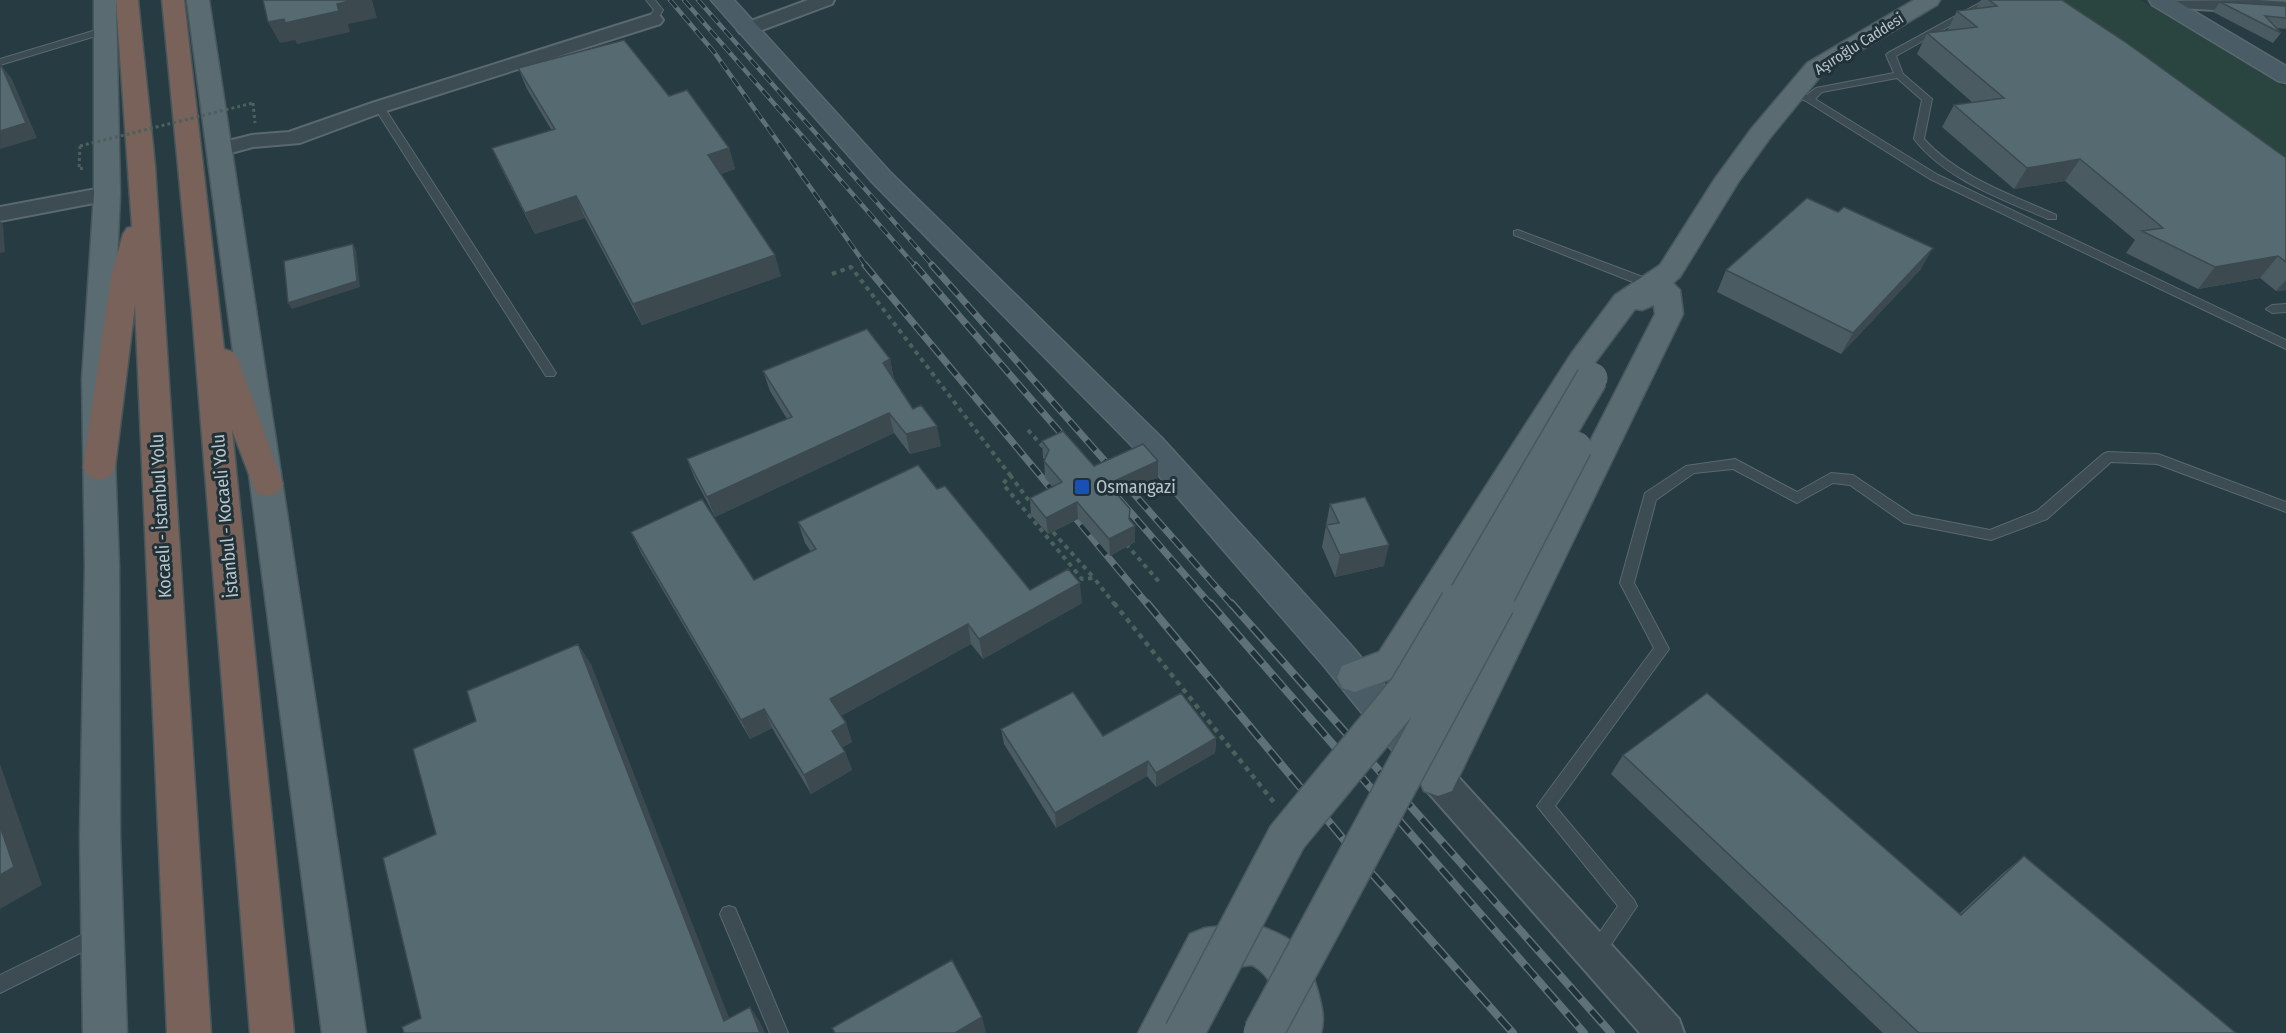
<svg xmlns="http://www.w3.org/2000/svg" width="2286" height="1033" font-family="'Fira Sans Condensed',sans-serif">
	<style>
		.green { fill: #2a453f }
		.lines { fill: none; stroke-linecap: round; stroke-linejoin: round }
		.lane-casing { stroke: #5a696f; stroke-width: 2 }
		.street-casing { stroke: #5a696f; stroke-width: 4 }
		.secondary-casing { stroke: #5a696f; stroke-width: 3 }
		.primary-casing { stroke: #48585e; stroke-width: 3 }
		.highway-casing { stroke: #46565c; stroke-width: 3 }
		.path-far2 { stroke: #4a615c; stroke-width: 3; stroke-dasharray: 3 3; stroke-linecap: butt }
		.path-far1 { stroke: #4a615c; stroke-width: 4; stroke-dasharray: 4.5 4.5; stroke-linecap: butt }
		.path { stroke: #4a615c; stroke-width: 4.5; stroke-dasharray: 5 5; stroke-linecap: butt }
		.lane { fill: #3c4c52; fill-rule: evenodd }
		.street { fill: #3c4c52; fill-rule: evenodd }
		.secondary { fill: #4a5c65; fill-rule: evenodd }
		.primary { fill: #5a6b72; fill-rule: evenodd }
		.highway { fill: #786259; fill-rule: evenodd }
		.rail-far2-casing { stroke: #5e7179; stroke-width: 4.5 }
		.rail-far1-casing { stroke: #5e7179; stroke-width: 7 }
		.rail-casing { stroke: #5e7179; stroke-width: 8 }
		.rail-far2 { stroke: #203137; stroke-width: 3; stroke-dasharray: 10; stroke-linecap: butt }
		.rail-far1 { stroke: #203137; stroke-width: 4.5; stroke-dasharray: 13; stroke-linecap: butt }
		.rail { stroke: #203137; stroke-width: 5; stroke-dasharray: 16; stroke-linecap: butt }
		.primary-bridge-far1-casing { stroke: #48585e; stroke-width: 34; stroke-linecap: butt }
		.primary-bridge-casing { stroke: #48585e; stroke-width: 42; stroke-linecap: butt }
		.path-bridge { stroke: #4a615c; stroke-width: 3; stroke-dasharray: 3 3; stroke-linecap: butt }
		.primary-bridge-far1 { stroke: #5a6b72; stroke-width: 31 }
		.primary-bridge { stroke: #5a6b72; stroke-width: 39 }
		.wall { fill: #4a5b62 }
		.shaded-wall { fill: #3c4a50 }
		.building { fill: #566a72; stroke: #3c4a50; stroke-width: 1.5 }
		.transit-dot { fill: #1a4fb4; stroke: #203137; stroke-width: 2 }
		.labels { text-anchor: middle; stroke-width: 6; stroke-linejoin: round; paint-order: stroke }
		.far-street-label { font-size: 15px; fill: #b9c6cc; stroke: #203137 }
		.poi-label { font-size: 18px; fill: #b9c6cc; stroke: #203137; text-anchor: start }
		.street-label { font-size: 18px; fill: #b9c6cc; stroke: #203137 }
	</style>
	<rect width="100%" height="100%" fill="#273b42"/>
	<path class="green" d="M2034,0H2140L2261,70L2286,88V180Z"/>
	<g class="lines">
		<defs>
			<path id="lane" d="M646,0H655L663,10L656,22L648,20L654,10Z
				M1985,0H1996L1896,56L1903,74L1932,99L1924,139C1958,177 2010,194 2056,215V219H2048C2002,199 1946,180 1914,139L1922,100L1897,78L1822,92L1815,99L1938,175L2286,340V349L1930,179L1806,101L1789,94L1794,91L1807,95L1816,88L1894,73L1886,55L1888,53Z
				M106,27L111,30L109,32L0,65V59Z
				M379,104L384,107L554,370L556,373L554,376H546L374,107Z
				M1518,230L1656,282L1658,285L1656,288H1648L1514,235V231Z
				M2286,304V312L2272,313L2266,309L2272,305Z
				M2108,452L2158,454L2286,502V512L2157,464L2111,462L2047,519L1991,540L1904,523L1850,485L1833,483L1797,503L1733,469L1694,473L1656,500L1634,583L1669,649L1555,806L1634,900L1637,906L1602,958L1596,961L1590,958L1587,952L1590,946L1618,906L1537,806L1654,648L1620,583L1645,493L1686,466L1735,459L1797,492L1831,473L1853,475L1913,515L1990,530L2037,511L2103,454Z
				M729,906L735,908L788,1033H770L720,914L723,908Z
				M98,927L104,929L107,935L104,941L0,993V975Z"/>
			<path id="street" d="M808,0H834L832,4L754,33H740L737,29L740,25Z
				M2258,0L2286,2V14L2162,7L2153,1Z
				M653,14L660,16L663,20L660,24L386,111L300,143L253,147L220,156L212,155L209,150L212,145L252,135L289,132L372,103Z
				M107,187L115,189L118,194L115,199L0,221V207Z
				M1438,764L1450,768L1679,1019L1684,1033H1640L1426,790L1421,779L1426,768Z"/>
			<path id="secondary" d="M711,0H734L890,172L1162,438L1350,644L1444,756L1449,768L1444,780L1430,785L1416,780L1324,666L1140,454L872,182Z
				M2149,0H2175L2286,66V83L2278,81L2152,5Z"/>
			<path id="primary" d="M94,0H116L120,194L112,379L119,566L120,837L127,1033H83L80,837L85,566L82,379L94,194Z
				M187,0H209L366,1033H322Z
				M1914,0H1940L1937,5L1823,73L1770,138L1739,181L1680,277L1673,283L1680,290L1683,314L1452,791L1438,796L1424,791L1419,779L1424,767L1655,314L1654,305L1642,310L1635,309L1591,368L1405,674L1355,692L1342,688L1337,677L1342,666L1379,652L1571,354L1615,295L1660,265L1714,180L1752,128L1807,63Z
				M1252,923C1299,941 1304,944 1318,992C1322,1008 1325,1018 1321,1033H1277C1284,1009 1275,977 1252,965L1218,969L1184,1033H1138L1190,934L1205,928Z"/>
			<path id="highway" d="M116,0H138L155,165L211,1033H167L135,305L115,468L110,476L99,480L88,476L83,468L111,277L123,234L127,228L132,227Z
				M162,0H184L224,349L233,352L238,359L283,484L278,493L267,496L256,493L232,430L294,1033H250L192,312Z"/>
		</defs>
		<use href="#lane" class="lane-casing"/>
		<use href="#street" class="street-casing"/>
		<use href="#secondary" class="secondary-casing"/>
		<use href="#primary" class="primary-casing"/>
		<use href="#highway" class="highway-casing"/>
		<path class="path-far2" d="M253,103L255,123
			M80,146L79,169L83,168"/>
		<path class="path-far1" d="M832,274L851,267L1010,475L1003,484L1082,579L1094,578L1115,605
			M1028,430L1045,449
			M1010,475L1032,505
			M1053,532L1094,578
			M1126,544L1161,584"/>
		<path class="path" d="M1114,603L1276,805"/>
		<use href="#lane" class="lane"/>
		<use href="#street" class="street"/>
		<use href="#secondary" class="secondary"/>
		<use href="#primary" class="primary"/>
		<use href="#highway" class="highway"/>
		<defs>
			<path id="rail-far2" d="M670,0L714,52L867,267
				M684,0L916,267
				M698,0L934,267"/>
			<path id="rail-far1" d="M865,265L1148,605
				M915,265L1071,445
				M932,265L1232,605
				M1119,499L1211,605"/>
			<path id="rail" d="M1147,603L1374,876L1513,1033
				M1210,603L1584,1033
				M1231,603L1611,1033"/>
		</defs>
		<use href="#rail-far2" class="rail-far2-casing"/>
		<use href="#rail-far1" class="rail-far1-casing"/>
		<use href="#rail" class="rail-casing"/>
		<use href="#rail-far2" class="rail-far2"/>
		<use href="#rail-far1" class="rail-far1"/>
		<use href="#rail" class="rail"/>
		<defs>
			<path id="primary-bridge-far1" d="M1459,605L1592,378
				M1494,605L1576,447"/>
			<path id="primary-bridge" d="M1184,1033L1287,837L1409,689L1460,603
				M1263,1033L1495,603"/>
		</defs>
		<use href="#primary-bridge-far1" class="primary-bridge-far1-casing"/>
		<use href="#primary-bridge" class="primary-bridge-casing"/>
		<path class="path-bridge" d="M80,146L253,103"/>
		<use href="#primary-bridge-far1" class="primary-bridge-far1"/>
		<use href="#primary-bridge" class="primary-bridge"/>
	</g>
	<path class="wall" d="M1981,0H2062L2286,158V290L2276,291L2260,278L2198,289L2126,253L2135,240L2065,181L2014,189L1942,127L1954,105L1973,103L1917,54L1927,33L1947,31L1957,11L1976,9Z
		M2220,2L2286,6V29L2276,28L2281,33L2273,43L2213,12Z
		M518,68L669,96L729,148L735,169L721,174L781,276L642,325L585,218L535,234L502,170L492,148L552,131L527,89Z
		M1838,212L1921,269L1841,354L1717,292L1726,270Z
		M890,359L894,380L913,409L941,446L910,454L894,433L715,517L695,479L687,459L787,419L770,391L763,371Z
		M1042,441L1094,466L1158,461V478L1118,496L1130,521L1135,526V542L1110,556L1078,519L1048,534L1031,515L1030,498L1053,487L1045,478L1044,459L1043,458Z
		M937,489L1030,590L1082,603L983,659L971,644L841,716L846,723L852,742L842,747L845,752L852,770L811,794L772,728L750,739L641,553L631,532L754,580L811,552L805,543L798,522Z
		M1330,504L1384,566L1335,577L1322,547Z
		M1001,729L1103,736L1216,738L1215,753L1156,787L1147,776L1056,828L1004,744Z
		M1623,755L1960,913L2002,874L2024,856L2236,1033H1883L1611,774Z"/>
	<path class="shaded-wall" d="M353,0H372L377,18L348,24L350,32L297,44L295,40L280,43L268,22Z
		M1,65L12,79L37,138L0,149Z
		M729,148L735,169L714,176L708,155Z
		M2080,159L2065,181L2014,189L2027,168Z
		M576,196L585,218L535,234L525,213Z
		M0,221L3,225L5,252L0,253Z
		M353,244L356,250L360,287L292,309L288,303Z
		M1933,248L1921,269L1841,354L1853,333Z
		M775,255L781,276L642,325L633,304Z
		M2278,256L2260,278L2198,289L2215,267Z
		M2286,280V290L2276,291Z
		M890,359L894,380L887,383L883,363Z
		M889,413L894,433L715,517L707,497Z
		M937,426L941,446L910,454L906,434Z
		M1158,461V478L1108,500V484Z
		M1077,502L1078,519L1048,534L1046,518Z
		M1130,509V526H1135V542L1110,556L1109,539L1129,519Z
		M1389,545L1384,566L1335,577L1340,555Z
		M1080,583L1082,603L983,659L979,639Z
		M968,624L971,644L837,718L830,699Z
		M578,644L591,664L735,1033L724,1021Z
		M764,709L772,728L750,739L741,720Z
		M846,723L852,742L839,750L832,731Z
		M1216,738L1215,753L1156,787V773Z
		M845,752L852,770L811,794L804,775Z
		M1148,761L1147,776L1056,828L1055,813Z
		M0,764L42,885L0,909Z
		M750,1007L760,1022L765,1033H760Z
		M982,1017L986,1032L985,1033H955Z"/>
	<path class="building" d="M263,0H353L337,4L339,11L285,23L284,19L268,22Z
		M1989,0H2062L2124,41L2286,158V262L2278,256L2215,267L2142,231L2163,228L2080,159L2027,168L1954,105L2004,98L1927,33L1977,27L1957,11L1997,6Z
		M2220,2L2286,6V18L2265,16L2281,33Z
		M624,40L669,96L687,90L729,148L708,155L775,255L633,304L576,196L525,213L492,148L555,129L518,68Z
		M0,65H1L26,123L0,131Z
		M1807,198L1838,212L1844,207L1933,248L1853,333L1726,270Z
		M353,244L357,281L288,303L284,261Z
		M867,329L890,359L883,363L913,409L921,405L937,426L906,434L889,413L707,497L687,459L792,417L763,371Z
		M1063,431L1094,466L1143,444L1158,461L1108,484L1130,509L1129,519L1135,526L1109,539L1077,502L1046,518L1030,498L1062,482L1044,461L1049,450L1042,441Z
		M918,465L937,489L945,486L1030,590L1068,569L1080,583L979,639L968,624L830,699L846,723L832,731L845,752L804,775L764,709L741,720L631,532L702,499L754,580L816,549L798,522Z
		M1365,497L1389,545L1340,555L1326,525L1339,523L1330,504Z
		M578,644L724,1021L750,1007L760,1033H404L402,1027L421,1018L383,858L436,834L413,749L476,721L467,691Z
		M1073,692L1103,736L1181,693L1216,738L1156,773L1148,761L1055,813L1001,729Z
		M1707,693L1961,915L2024,856L2236,1033H1919L1623,755Z
		M0,826L14,867L0,875Z
		M952,960L982,1017L955,1033H835L832,1028Z"/>
	<rect class="transit-dot" x="1074" y="479" width="16" height="16" rx="3"/>
	<g class="labels">
		<g class="far-street-label">
			<text transform="translate(1859 44) rotate(-32)" y="5">Aşıroğlu Caddesi</text>
		</g>
		<g class="poi-label">
			<text x="1096" y="493">Osmangazi</text>
		</g>
		<g class="street-label">
			<text transform="translate(161 516) rotate(-93)" y="6">Kocaeli - İstanbul Yolu</text>
			<text transform="translate(225 516) rotate(-95)" y="6">İstanbul - Kocaeli Yolu</text>
		</g>
	</g>
</svg>
